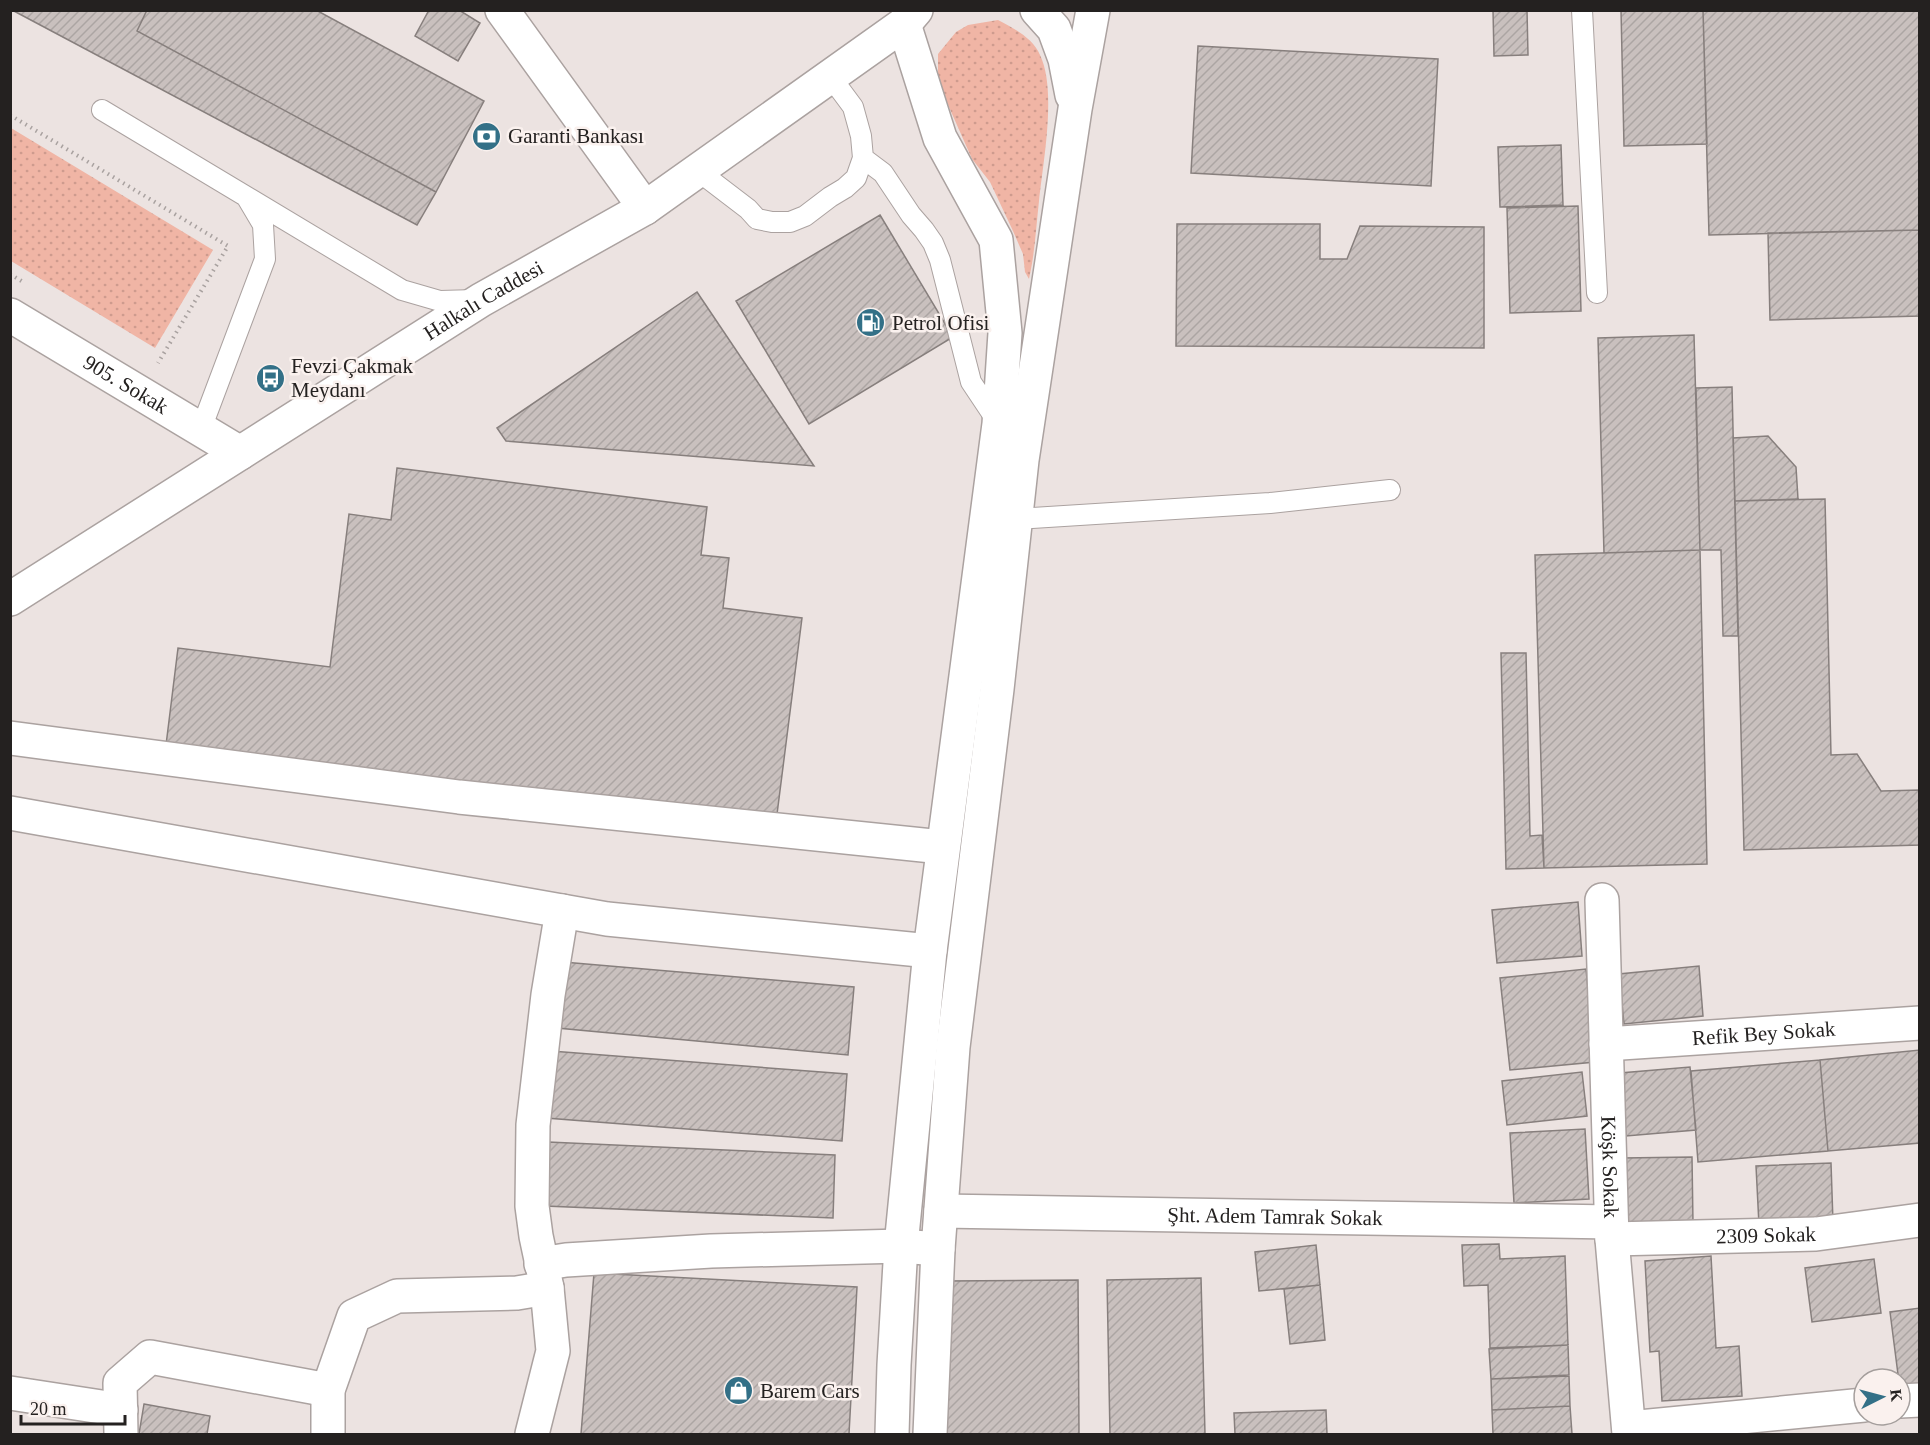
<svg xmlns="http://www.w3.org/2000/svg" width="1930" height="1445" font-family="Georgia,serif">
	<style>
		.grass { fill: url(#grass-dots) }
		.building { fill: url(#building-hatch); stroke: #877f7d; stroke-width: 1.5 }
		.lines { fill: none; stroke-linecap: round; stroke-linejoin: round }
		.service-casing { stroke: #aba2a0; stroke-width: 22 }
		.minor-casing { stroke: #aba2a0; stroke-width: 36 }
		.secondary-casing { stroke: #aba2a0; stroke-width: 36 }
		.path { stroke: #a9a2a0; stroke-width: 4; stroke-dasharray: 1.5 4.5; stroke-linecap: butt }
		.service { stroke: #fff; stroke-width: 20 }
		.minor { stroke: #fff; stroke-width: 33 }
		.secondary { stroke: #fff; stroke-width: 33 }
		.labels { text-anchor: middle; stroke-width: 5; stroke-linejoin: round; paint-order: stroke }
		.poi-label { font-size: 21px; fill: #242120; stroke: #faf1ee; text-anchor: start }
		.street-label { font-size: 21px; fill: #242120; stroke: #faf1ee }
	</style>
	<defs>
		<pattern id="grass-dots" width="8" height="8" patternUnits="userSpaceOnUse" patternTransform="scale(1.5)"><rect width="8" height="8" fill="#f0b5a5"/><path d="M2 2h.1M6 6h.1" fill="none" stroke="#ce9b8e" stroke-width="1.8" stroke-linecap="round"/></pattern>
		<pattern id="building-hatch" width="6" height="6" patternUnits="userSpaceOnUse" patternTransform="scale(1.5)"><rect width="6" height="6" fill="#c9c0be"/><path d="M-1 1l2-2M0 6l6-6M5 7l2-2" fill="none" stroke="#aca5a3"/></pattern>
	</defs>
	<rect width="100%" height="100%" fill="#ece3e1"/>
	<path class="grass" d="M998,20C1013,28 1033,38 1040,55C1057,90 1043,162 1039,201C1036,228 1035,252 1029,279L1025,272L1023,254L1013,231L990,182L972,159L945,98L938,74V54L956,32L968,25Z
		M11,128L213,250L155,348L11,261Z"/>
	<path class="building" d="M12,10H147L137,31L436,192L417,225Z
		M147,10H316L484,101L436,192L137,31Z
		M429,10H459L480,23L458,61L415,36Z
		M1493,10H1527L1528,55L1494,56Z
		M1621,10H1703L1707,144L1624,146Z
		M1703,10H1920V230L1709,235Z
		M1198,46L1438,59L1431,186L1191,173Z
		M1561,145L1563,205L1500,207L1498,147Z
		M1578,206L1581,311L1510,313L1507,208Z
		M880,215L953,337L809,424L736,301Z
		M1177,224H1320V259H1347L1360,226L1484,227V348L1176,346Z
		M1920,230V316L1770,320L1768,233Z
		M697,292L814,466L506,441L497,428Z
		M1694,335L1700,550L1604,553L1598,338Z
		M1732,387L1738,636H1723L1721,550H1700L1696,388Z
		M1768,436L1796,467L1798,499L1735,501L1733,438Z
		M397,468L707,507L701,555L729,558L723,608L802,618L776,822L166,745L178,648L330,667L349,514L391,520Z
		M1825,499L1831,755L1857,754L1881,791L1920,790V845L1744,850L1735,501Z
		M1700,550L1707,864L1544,868L1535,555Z
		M1501,653H1526L1530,836L1542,835L1544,868L1506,869Z
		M1578,902L1582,956L1497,963L1492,910Z
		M563,962L854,987L848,1055L557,1028Z
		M1699,966L1703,1016L1624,1024L1619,974Z
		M1586,969L1595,1062L1510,1070L1500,978Z
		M1920,1050V1143L1828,1151L1820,1060Z
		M551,1051L847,1074L842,1141L546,1118Z
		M1820,1060L1828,1151L1698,1162L1691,1071Z
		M1690,1067L1696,1130L1626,1136L1620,1073Z
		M1582,1072L1587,1116L1507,1125L1502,1081Z
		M1585,1129L1589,1199L1514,1203L1510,1133Z
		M548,1142L835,1155L833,1218L545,1206Z
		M1692,1157L1693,1223L1623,1224L1622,1158Z
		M1831,1163L1833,1222L1759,1225L1756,1166Z
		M1499,1244L1500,1259L1565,1256L1568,1345L1490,1348L1488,1285L1464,1286L1462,1245Z
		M1316,1245L1320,1285L1259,1291L1255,1252Z
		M1711,1256L1716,1348L1739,1346L1742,1396L1662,1401L1659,1351L1650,1352L1645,1261Z
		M1874,1259L1881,1313L1812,1322L1805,1268Z
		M594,1273L857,1287L849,1434H581Z
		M1201,1278L1205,1434H1110L1107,1280Z
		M1078,1280L1079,1434H946L945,1281Z
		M1320,1285L1325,1340L1290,1344L1284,1289Z
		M1920,1308V1387L1900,1390L1890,1312Z
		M1568,1345L1569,1375L1491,1379L1489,1349Z
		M1569,1376L1570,1406L1492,1410L1491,1379Z
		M144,1404L210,1416L207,1434H139Z
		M1570,1406L1572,1434H1493L1492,1410Z
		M1326,1410L1327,1434H1235L1234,1413Z"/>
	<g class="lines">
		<defs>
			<path id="service" d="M1582,10L1597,293
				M102,110L402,290L440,301L476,300
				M863,158L883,173L911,215L924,230L933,243L940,260L971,382L999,424
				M697,170L748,209L757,219L772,222H790L805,216L830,197L845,188L856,178L863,158L861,136L853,107L830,76
				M201,429L265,259L263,225L247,198
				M1016,519L1270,503L1390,490"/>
			<g id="minor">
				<path d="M502,10L645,208"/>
				<path id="s1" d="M10,315L240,453"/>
				<path d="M10,738L459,797L942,847"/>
				<path d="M10,813L607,919L930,951"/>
				<path id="s2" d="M1602,900L1612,1239L1629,1434"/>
				<path id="s3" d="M1606,1044L1920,1023"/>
				<path id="s4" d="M941,1211L1611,1222"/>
				<path id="s5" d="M1612,1239L1816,1234L1920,1220"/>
				<path d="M541,1264L566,1260L711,1251L901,1246L938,1249"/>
				<path d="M10,1393L121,1410"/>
				<path d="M1900,1401L1920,1400"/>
				<path d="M1629,1428L1864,1405"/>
				<path d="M121,1434L120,1383L150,1357L328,1390"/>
				<path d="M328,1434V1390L354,1316L397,1296L517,1293L547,1288"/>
				<path d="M532,1434L553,1351L547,1288L536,1236L532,1206L533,1125L548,995L562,911"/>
			</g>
			<g id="secondary">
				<path d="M1037,10L1054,29L1065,59L1072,95"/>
				<path id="s6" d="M10,599L481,300L645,208L904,24L916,10"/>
				<path d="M892,1434L894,1365L901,1246L930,951L999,424L1005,333L996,240L940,138L904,24"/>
				<path d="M930,1434L938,1249L953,1047L997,689L1022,460L1075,109L1093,10"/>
			</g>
		</defs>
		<use href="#service" class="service-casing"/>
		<use href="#minor" class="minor-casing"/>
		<use href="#secondary" class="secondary-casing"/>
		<path class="path" d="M10,115L228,246L158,363
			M10,274L23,282"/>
		<use href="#service" class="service"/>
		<use href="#minor" class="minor"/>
		<use href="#secondary" class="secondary"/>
	</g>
	<defs>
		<symbol id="bank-disc" viewBox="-11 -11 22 22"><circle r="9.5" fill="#337087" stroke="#faf1ee"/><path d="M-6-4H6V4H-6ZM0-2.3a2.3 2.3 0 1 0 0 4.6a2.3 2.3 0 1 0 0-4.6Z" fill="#fff"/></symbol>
		<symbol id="fuel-disc" viewBox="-11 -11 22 22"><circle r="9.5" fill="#337087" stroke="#faf1ee"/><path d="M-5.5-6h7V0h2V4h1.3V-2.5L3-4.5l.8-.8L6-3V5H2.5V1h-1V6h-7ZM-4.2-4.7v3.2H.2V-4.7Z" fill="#fff"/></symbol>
		<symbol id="bus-disc" viewBox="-11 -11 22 22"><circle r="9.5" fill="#337087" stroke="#faf1ee"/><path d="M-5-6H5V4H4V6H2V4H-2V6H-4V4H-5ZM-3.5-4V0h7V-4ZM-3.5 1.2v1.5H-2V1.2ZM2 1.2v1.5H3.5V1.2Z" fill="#fff"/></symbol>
		<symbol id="shop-disc" viewBox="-11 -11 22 22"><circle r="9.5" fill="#337087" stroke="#faf1ee"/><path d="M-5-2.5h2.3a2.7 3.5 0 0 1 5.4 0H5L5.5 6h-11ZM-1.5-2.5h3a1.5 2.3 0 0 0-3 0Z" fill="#fff"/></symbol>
	</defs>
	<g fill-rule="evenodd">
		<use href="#bank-disc" x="470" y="120" width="33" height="33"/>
		<use href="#fuel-disc" x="854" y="306" width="33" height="33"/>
		<use href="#bus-disc" x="254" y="362" width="33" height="33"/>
		<use href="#shop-disc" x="722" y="1374" width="33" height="33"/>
	</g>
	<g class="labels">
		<g class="poi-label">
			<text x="508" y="143">Garanti Bankası</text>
			<text x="892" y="330">Petrol Ofisi</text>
			<text x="291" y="373">Fevzi Çakmak<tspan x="291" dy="24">Meydanı</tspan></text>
			<text x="760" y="1398">Barem Cars</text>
		</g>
		<g class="street-label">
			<text dy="7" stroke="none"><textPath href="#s6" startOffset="560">Halkalı Caddesi</textPath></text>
			<text dy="7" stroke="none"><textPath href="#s1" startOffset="135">905. Sokak</textPath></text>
			<text dy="7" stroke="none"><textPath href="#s3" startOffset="158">Refik Bey Sokak</textPath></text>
			<text dy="7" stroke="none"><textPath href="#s2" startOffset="267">Köşk Sokak</textPath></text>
			<text dy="7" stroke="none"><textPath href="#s4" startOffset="334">Şht. Adem Tamrak Sokak</textPath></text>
			<text dy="7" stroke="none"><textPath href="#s5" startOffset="154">2309 Sokak</textPath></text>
		</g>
	</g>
	<rect width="1930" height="1445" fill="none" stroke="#242120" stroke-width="24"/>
	<g transform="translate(1882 1397) rotate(84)"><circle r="28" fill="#faf1ee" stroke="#a49e9c" stroke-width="1.5"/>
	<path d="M0-4.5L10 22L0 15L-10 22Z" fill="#337087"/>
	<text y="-9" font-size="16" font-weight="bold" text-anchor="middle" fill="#242120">K</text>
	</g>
	<path d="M21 1415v9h104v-9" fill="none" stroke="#242120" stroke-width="3"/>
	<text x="30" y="1415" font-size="18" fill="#242120" stroke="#faf1ee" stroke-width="4.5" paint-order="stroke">20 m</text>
</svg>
